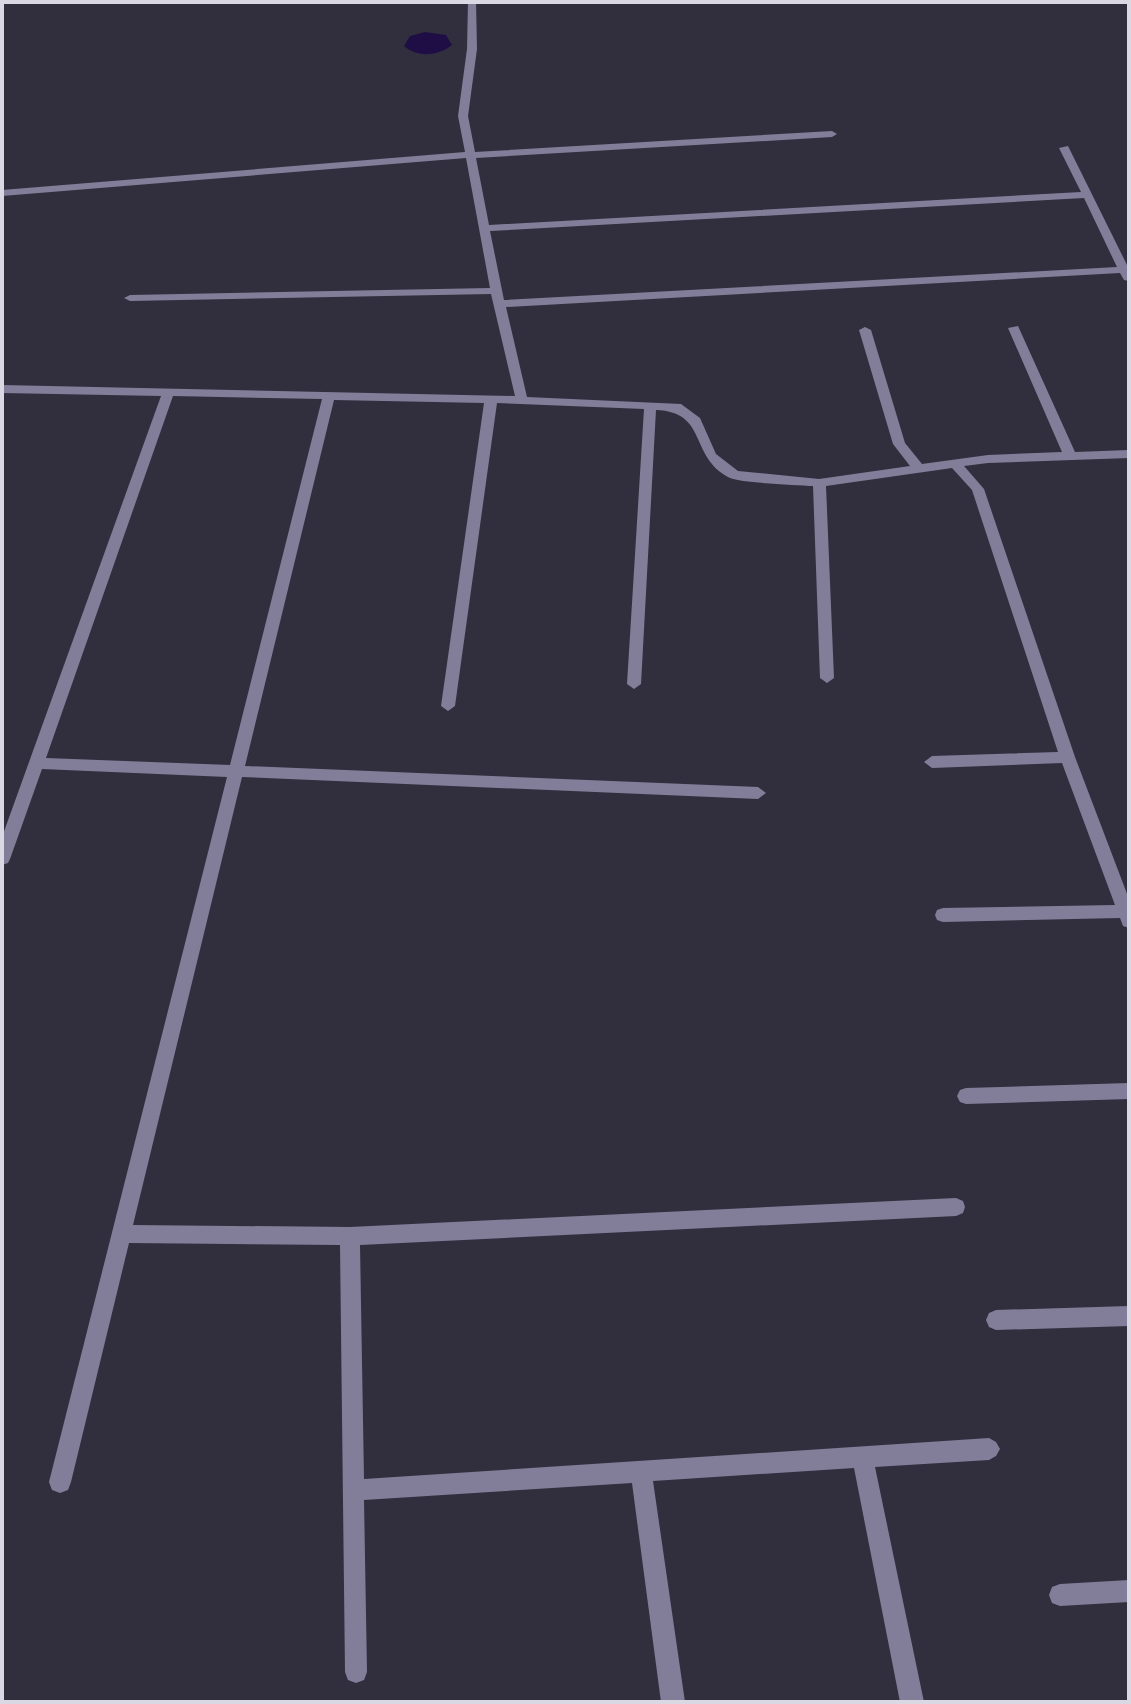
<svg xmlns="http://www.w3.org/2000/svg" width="1131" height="1704" font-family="Inter,sans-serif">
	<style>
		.water { fill: #1f0e45 }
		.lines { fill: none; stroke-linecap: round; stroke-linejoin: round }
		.street { fill: #827e9a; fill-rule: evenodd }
	</style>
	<rect width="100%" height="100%" fill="#312f3e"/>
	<path class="water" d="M425,32L446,35L452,45C438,56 418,58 404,46L410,36Z"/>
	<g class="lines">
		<path class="street" d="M468,2H476L477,49L468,116L475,152L832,131L837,134L832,137L476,158L489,225L1081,192L1059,148L1068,146L1129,269V281L1124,280L1120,273L506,307L527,397L681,404L700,418L716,454L738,471L819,479L910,466L893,444L859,330L865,327L871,330L905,443L922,464L988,455L1062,452L1008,328L1018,326L1075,452L1129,450V458L988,463L964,466L984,489L1075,757L1129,899V928L1123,926L1120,918L943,922L937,920L935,915L937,910L943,908L1115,905L1062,763L932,768L924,762L932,756L1058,752L972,490L952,468L826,486L834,678L827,683L820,678L813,486C797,485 742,483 730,478C688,457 709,412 656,410L641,684L634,689L627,684L644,409L497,403L455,706L448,711L441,706L484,403L334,400L245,766L758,787L766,793L758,799L242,777L133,1225L350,1227L956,1198L963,1201L965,1207L963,1213L956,1216L360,1245L364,1479L989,1438L996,1442L1000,1449L996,1456L989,1460L875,1467L924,1702H900L854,1468L653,1481L685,1702H661L632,1483L364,1500L367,1672L364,1680L356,1683L348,1680L345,1672L340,1245L129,1243L71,1482L68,1490L60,1493L52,1490L49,1482L227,777L42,769L10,859L8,863L2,865V837L161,396L2,393V385L515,396L491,294L130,301L124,298L130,295L490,288L466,158L2,196V190L465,152L458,116L467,49ZM1084,198L1117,267L504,300L490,231ZM173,396L322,399L230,765L46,758Z
			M1129,1083V1099L966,1104L960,1102L957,1096L960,1090L966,1088Z
			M1129,1306V1326L996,1330L989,1327L986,1320L989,1313L996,1310Z
			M1129,1580V1602L1060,1606L1052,1603L1049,1595L1052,1587L1060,1584Z"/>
	</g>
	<rect width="1131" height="1704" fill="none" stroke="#dad9e3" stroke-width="8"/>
</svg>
